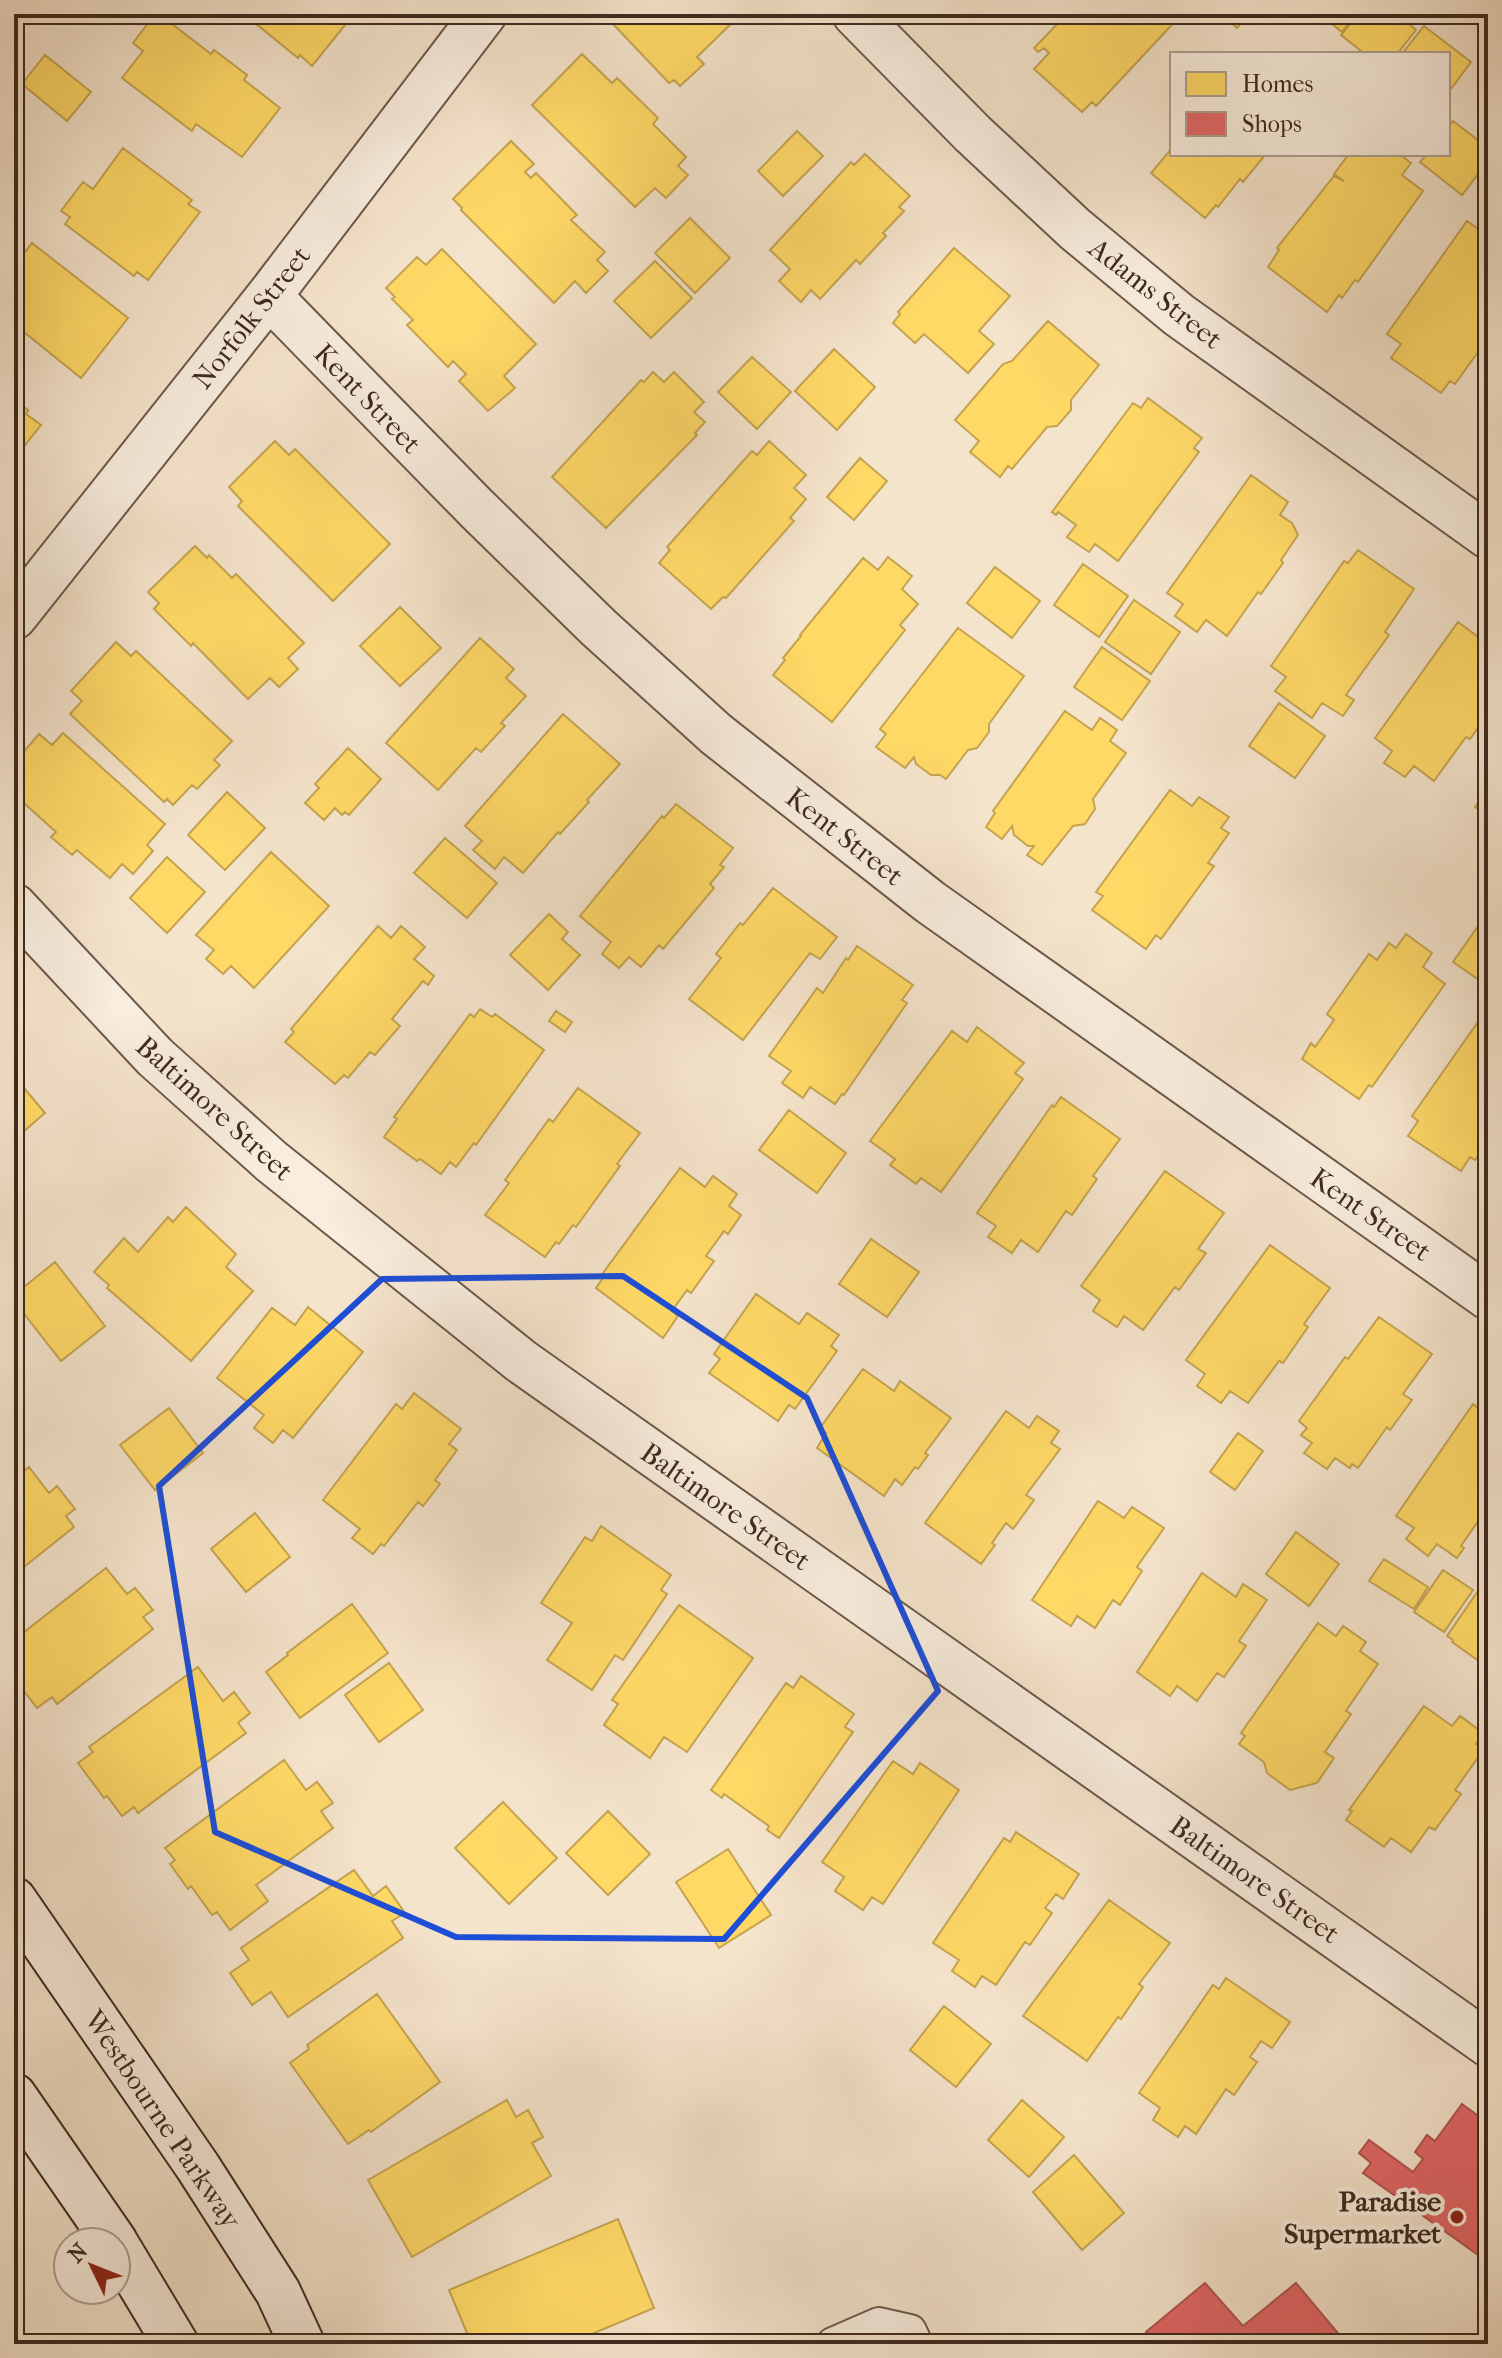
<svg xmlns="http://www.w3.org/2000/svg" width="1502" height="2358" font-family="'IM FELL French Canon',serif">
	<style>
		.homes { fill: #ffd966; stroke: #c5a450; stroke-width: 2 }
		.shops { fill: #e06666; stroke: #af5450; stroke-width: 2 }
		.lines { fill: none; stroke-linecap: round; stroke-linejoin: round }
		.service-casing { stroke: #6c584a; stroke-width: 36 }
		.minor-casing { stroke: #6c584a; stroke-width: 48 }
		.secondary-casing { stroke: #3e2a1e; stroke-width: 48 }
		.service { stroke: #f8edde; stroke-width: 32 }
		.minor { stroke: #f8edde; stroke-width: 44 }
		.secondary { stroke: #f8edde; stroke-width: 44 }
		.marked { fill: none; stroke: #1d4ed8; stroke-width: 6; stroke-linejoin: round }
		.poi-dot { fill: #8f2418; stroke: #f8edde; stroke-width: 3 }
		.labels { text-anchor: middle; stroke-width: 8; stroke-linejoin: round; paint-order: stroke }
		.street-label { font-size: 28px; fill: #3e2a1e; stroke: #f8edde }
		.poi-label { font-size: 28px; font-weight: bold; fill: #3e2a1e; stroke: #f8edde; text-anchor: end }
	</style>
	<rect width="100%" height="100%" fill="#f5e4cc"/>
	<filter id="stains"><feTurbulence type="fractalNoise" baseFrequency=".0025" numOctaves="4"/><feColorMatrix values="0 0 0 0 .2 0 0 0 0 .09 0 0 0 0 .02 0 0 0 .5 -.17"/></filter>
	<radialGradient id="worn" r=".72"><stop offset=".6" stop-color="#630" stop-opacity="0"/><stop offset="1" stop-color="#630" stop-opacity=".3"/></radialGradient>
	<path class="homes" d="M155,14L167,20L211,54L214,50L247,75L244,80L280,108L242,157L196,124L192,131L122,78L143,51L133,43Z
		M244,14H354L312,66L300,55L298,58Z
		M607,14H731L736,19L697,57L704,64L680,86L674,80L669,83L612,23L614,21Z
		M1067,14H1182L1096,106L1092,102L1082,112L1034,69L1049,53L1044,48L1038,52L1034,48Z
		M1221,14H1248L1237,28Z
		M1332,14H1357L1342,32L1327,20Z
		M1358,14H1397L1416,30L1397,54H1365L1341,35Z
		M1424,26L1471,62L1448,93V54H1402Z
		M582,54L612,83L617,78L658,118L653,124L686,157L678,166L688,175L666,198L655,188L635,207L532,105Z
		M45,55L91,92L67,121L22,84Z
		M1453,121L1488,148V161L1462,195L1420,162L1427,154H1448V127Z
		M797,131L823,156L783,196L758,171Z
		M511,141L534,164L525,172L531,178L536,173L577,215L571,220L605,252L597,260L608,271L586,293L575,281L554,303L461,210L462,208L453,199Z
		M123,148L192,200L188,204L200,212L148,280L137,272L134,276L65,224L70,217L61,211L83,182L93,189Z
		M1172,148V154H1266L1243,182L1240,179L1218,207L1216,205L1205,218L1151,173Z
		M865,154L910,196L899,207L904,211L883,233L886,236L860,264L856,260L820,299L811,290L801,302L779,281L790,269L770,250L851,162L854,165Z
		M1349,154H1399L1411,163L1402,175L1423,191L1358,282L1355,280L1342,298L1339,295L1327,312L1268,267L1279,250L1277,248L1334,176L1344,181L1334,174Z
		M690,218L730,258L695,293L655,253Z
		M1467,221L1488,236V338L1455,384L1450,381L1441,393L1391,358L1401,344L1387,334Z
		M32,243L128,318L81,378L14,324V263L16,264Z
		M954,248L1010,296L979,331L994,344L968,373L924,334L915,343L893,323L900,314L898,312Z
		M442,249L536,344L504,376L515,388L488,411L459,381L466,374L453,361L448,367L407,325L413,320L392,299L395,297L386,288L417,257L426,265Z
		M655,261L692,298L651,338L614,301Z
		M1048,321L1099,365L1071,400V410L1057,426L1047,427L1012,469L1008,466L1000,477L970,452L979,441L955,420L1003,364L1012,361Z
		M834,349L875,387L837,430L795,391Z
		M752,357L791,392L757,429L718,392Z
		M653,372L664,382L674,372L704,402L694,412L705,422L695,433L697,435L606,528L552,477L641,380L644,382Z
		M1148,398L1202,438L1194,448L1199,452L1118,561L1095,544L1089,552L1067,537L1076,525L1058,512L1056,515L1052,512L1133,403L1141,408Z
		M14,399L28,410L26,414L41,425L14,459Z
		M275,441L289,455L295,449L390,544L333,601L238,506L242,501L229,487Z
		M769,441L806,475L794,488L806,499L790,518L794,521L726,598L723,597L711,609L659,563L670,550L667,547L752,451L757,455Z
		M860,458L887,481L854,520L827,497Z
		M1251,475L1288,502L1280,515L1292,523L1298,535L1281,560L1283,563L1261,594L1258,592L1227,636L1206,620L1197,632L1175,616L1183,604L1167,593Z
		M195,546L207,558L209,555L232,578L236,574L304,643L288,658L298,669L279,687L270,678L248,699L193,643L191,646L154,609L159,603L148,592Z
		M1358,550L1414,589L1385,632L1389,635L1346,695L1354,700L1343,716L1322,703L1312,718L1275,691L1286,677L1271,666L1344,561L1348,563Z
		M888,557L912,576L902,589L918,604L900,625L905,630L832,722L773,675L785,660L783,658L801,636L800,635L863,558L878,570Z
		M1083,564L1128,596L1099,637L1054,605Z
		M995,567L1040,601L1012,638L967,603Z
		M1134,600L1180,632L1151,674L1105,642Z
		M400,607L441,648L400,686L360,646Z
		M1458,622L1488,644V657L1485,661L1488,663V714L1470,739L1466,737L1434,781L1414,766L1405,777L1384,763L1392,751L1375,738Z
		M958,628L1024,676L989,724V732L977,748L968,750L946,779L940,775H931L916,764L914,757L905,768L876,747L886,734L880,729Z
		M480,638L514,669L506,678L526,696L501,723L505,726L481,752L476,748L438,790L386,743Z
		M116,642L131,656L136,651L232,741L214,760L220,765L197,789L192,785L173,805L167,799L164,802L70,714L82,701L71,691Z
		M1102,647L1150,681L1122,720L1074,687Z
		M1279,703L1325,736L1295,778L1249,746Z
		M1065,711L1092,730L1100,718L1117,730L1110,741L1126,753L1093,799L1095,809L1085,824L1073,826L1042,865L1027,855L1034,846H1028L1014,835L1012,826L1002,839L986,827L995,813L993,811Z
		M563,714L620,764L587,800L589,802L560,834L558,832L523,873L504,857L495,869L473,850L482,841L465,826Z
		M63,733L165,824L147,845L153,851L133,874L122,864L110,878L77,850L72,855L51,837L56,832L14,794V763L39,734L52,745Z
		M348,748L381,779L349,815L345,812L342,815L335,808L324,820L305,803L319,788L315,784Z
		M1488,789V816L1475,807Z
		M1170,790L1192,806L1199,797L1229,817L1221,828L1229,833L1208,863L1214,866L1161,939L1156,935L1146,949L1092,910L1103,896L1096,892Z
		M227,792L265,828L225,870L188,835Z
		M676,804L733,848L720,865L724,867L710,884L714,888L663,949L659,945L641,967L629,957L619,968L602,954L611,942L580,916L662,816L664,818Z
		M445,838L497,883L467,918L414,873Z
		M271,852L329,906L254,988L231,966L223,974L206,959L214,950L196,935Z
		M167,857L205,892L167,933L130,898Z
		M773,888L837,937L820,959L810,953L743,1040L689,999L721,958L716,954L740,923L743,925Z
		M549,914L568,932L562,939L580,955L548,990L510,955Z
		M1483,919L1488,922V972L1482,982L1453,962Z
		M378,926L391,938L401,926L425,947L414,959L434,976L428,985L423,981L392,1019L400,1026L375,1055L370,1052L348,1078L344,1075L335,1084L285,1042L294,1032L291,1029Z
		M1406,934L1432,953L1423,967L1445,984L1372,1087L1369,1085L1359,1099L1302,1059L1311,1043L1315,1047L1334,1020L1327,1014L1369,954L1377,960L1389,943L1396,948Z
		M857,946L913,985L902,1000L907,1003L844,1095L842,1094L835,1104L810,1087L803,1098L782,1083L791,1071L769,1056L817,988L823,993L846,958L848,960Z
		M480,1009L492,1017L495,1014L544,1050L476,1145L474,1143L456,1167L450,1162L441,1174L420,1159L417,1161L384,1137L397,1119L394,1117L470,1014L474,1017Z
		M1487,1009L1488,1141L1475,1160L1470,1157L1461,1171L1408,1136L1418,1121L1412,1116Z
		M556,1011L572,1022L565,1032L549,1021Z
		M977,1027L1024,1063L1015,1073L1023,1079L941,1192L921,1178L916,1184L890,1165L895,1159L870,1141L952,1031L967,1042Z
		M14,1076L45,1113L14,1140Z
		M578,1088L640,1133L617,1164L620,1166L576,1227L573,1225L559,1244L556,1242L545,1257L485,1215L509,1183L505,1180L549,1119L553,1122Z
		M1061,1097L1120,1139L1093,1176L1097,1179L1072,1215L1066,1211L1038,1252L1021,1240L1012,1253L988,1237L996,1226L977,1213L1052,1105L1054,1107Z
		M789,1110L846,1153L817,1193L759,1150Z
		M680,1168L705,1187L713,1176L737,1194L729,1206L741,1215L728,1234L724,1231L706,1256L714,1261L691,1293L687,1290L672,1311L678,1316L663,1338L596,1288L605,1275L603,1273Z
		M1165,1171L1224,1213L1198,1249L1206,1253L1179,1290L1175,1287L1143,1330L1124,1316L1117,1327L1093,1311L1100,1300L1081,1286Z
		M186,1207L236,1254L226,1267L253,1291L191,1361L107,1288L109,1285L94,1272L124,1238L138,1252L168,1217L173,1222Z
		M871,1239L919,1272L887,1317L839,1284Z
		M1270,1245L1330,1288L1304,1324L1308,1327L1283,1363L1279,1361L1248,1403L1230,1391L1221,1403L1197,1386L1205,1374L1186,1360Z
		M55,1262L105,1326L61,1361L14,1301V1295Z
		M756,1294L799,1324L807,1313L839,1335L831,1346L837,1351L795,1409L789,1405L778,1421L709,1373L720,1359L714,1354Z
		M308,1307L363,1352L293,1438L283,1430L273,1443L254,1428L264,1415L217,1378L272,1308L295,1325Z
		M1379,1317L1432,1354L1403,1394L1412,1400L1390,1430L1387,1427L1358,1468L1352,1464L1350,1468L1335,1458L1327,1469L1304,1453L1312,1443L1301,1435L1307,1428L1299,1421L1345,1357L1348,1359Z
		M863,1369L894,1391L900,1381L951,1418L925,1453L928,1455L918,1469L915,1467L902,1485L895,1479L884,1496L817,1448L826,1433L820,1428Z
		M414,1393L461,1429L449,1444L457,1450L435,1480L440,1484L423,1506L418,1502L384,1546L381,1544L373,1554L352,1538L360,1529L323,1500L396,1404L402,1409Z
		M1485,1398L1488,1400V1507L1461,1546L1464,1548L1457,1558L1437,1544L1428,1556L1406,1539L1414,1528L1396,1516L1473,1404L1478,1408Z
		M169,1408L203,1453L155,1490L120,1445Z
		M1006,1411L1029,1428L1037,1416L1059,1431L1051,1443L1060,1449L1026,1495L1034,1500L1013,1529L1006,1523L992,1543L995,1545L981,1564L925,1523Z
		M1238,1433L1263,1451L1235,1490L1210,1472Z
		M29,1467L49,1493L57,1486L75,1509L66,1516L74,1527L14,1575V1479Z
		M1098,1501L1124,1518L1132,1507L1164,1528L1137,1567L1142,1571L1120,1605L1113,1600L1095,1628L1077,1616L1071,1626L1032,1600Z
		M255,1513L290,1557L246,1592L211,1549Z
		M601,1526L671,1575L661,1590L667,1594L623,1660L615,1655L592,1690L547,1660L572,1623L541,1603L585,1537L592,1541Z
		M1296,1532L1339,1564L1309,1606L1266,1574Z
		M1384,1559L1428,1587L1414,1609L1369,1581Z
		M106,1568L127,1594L135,1588L153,1610L143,1617L153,1629L57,1704L52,1697L37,1708L14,1678V1640Z
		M1443,1570L1473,1590L1444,1632L1414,1612Z
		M1202,1573L1236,1597L1243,1584L1267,1600L1239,1641L1246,1646L1224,1677L1217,1673L1197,1701L1177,1686L1170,1696L1137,1672Z
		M1478,1591L1488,1598V1665L1484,1662L1483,1664L1452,1642L1453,1640L1447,1636Z
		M352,1604L388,1653L300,1718L266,1672L288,1655L287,1653Z
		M679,1605L753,1658L687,1752L664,1737L650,1758L604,1725L618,1704L612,1700Z
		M1318,1623L1336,1636L1343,1626L1366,1642L1360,1651L1378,1664L1346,1711L1351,1714L1325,1752L1334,1758L1317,1783L1290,1790L1267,1773L1264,1762L1239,1744L1245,1736L1241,1733Z
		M389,1663L423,1710L379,1742L345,1695Z
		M198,1667L223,1701L234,1692L250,1713L238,1723L246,1733L138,1813L134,1807L122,1816L107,1796L104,1798L78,1763L93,1752L89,1747Z
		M801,1676L854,1714L845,1727L853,1732L779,1838L767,1830L769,1826L724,1794L722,1798L711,1790L786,1683L793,1688Z
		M1424,1706L1452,1726L1460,1716L1483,1733L1476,1744L1484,1749L1455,1790L1461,1794L1435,1830L1429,1827L1411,1852L1391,1838L1384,1847L1346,1820L1352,1811L1349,1810Z
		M284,1760L306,1790L317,1782L333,1803L321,1811L333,1828L256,1885L268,1901L230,1930L217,1912L212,1915L191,1886L188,1889L170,1864L175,1860L165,1848Z
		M893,1761L913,1774L920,1763L959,1790L883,1904L872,1897L863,1910L835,1891L844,1877L822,1862Z
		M503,1802L557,1858L509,1904L455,1848Z
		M608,1811L650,1854L608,1895L566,1853Z
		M1016,1832L1079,1874L1063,1899L1056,1894L1045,1908L1052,1913L1030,1945L1025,1942L996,1985L982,1976L975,1987L952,1971L959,1960L933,1943L1004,1838L1010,1842Z
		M728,1849L771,1915L719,1948L676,1882Z
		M354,1870L373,1896L386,1886L405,1913L392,1921L403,1938L288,2017L271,1992L252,2005L230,1973L249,1960L241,1948Z
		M1109,1900L1170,1943L1139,1984L1143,1987L1121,2019L1118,2017L1087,2061L1023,2016Z
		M1226,1978L1290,2022L1272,2048L1261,2041L1250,2057L1257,2062L1234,2095L1226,2089L1196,2134L1185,2126L1178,2137L1153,2120L1160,2108L1139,2093L1213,1985L1219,1989Z
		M377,1994L440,2082L371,2132L369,2130L348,2144L290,2063L309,2049L307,2045Z
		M944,2006L991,2044L956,2087L910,2050Z
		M507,2100L516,2117L528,2110L543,2137L532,2143L551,2176L412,2257L368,2180Z
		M1022,2100L1064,2137L1029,2177L988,2140Z
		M1074,2155L1124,2213L1082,2250L1033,2192Z
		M618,2219L654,2308L568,2344H451L449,2340L467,2333L449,2290Z"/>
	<path class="shops" d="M1462,2104L1488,2123V2262L1363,2173L1371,2163L1359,2153L1369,2140L1413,2172L1423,2159L1415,2152L1427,2135L1435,2141Z
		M1205,2283L1243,2326L1296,2283L1347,2344H1156L1146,2332Z"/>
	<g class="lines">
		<defs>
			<path id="service" d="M833,2344L879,2324L910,2331L916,2344"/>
			<path id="minor" d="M855,14L973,134L1075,229L1179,315L1488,536
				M269,296L476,508L599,628L716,734L930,902L1488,1297
				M14,617L269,296L484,14
				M14,906L155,1057L271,1161L521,1361L1488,2044"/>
			<path id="secondary" d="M14,1900L198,2167L278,2292L302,2344
				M14,2096L115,2242
				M116,2244L176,2344"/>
		</defs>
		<use href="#service" class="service-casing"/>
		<use href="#minor" class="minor-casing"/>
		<use href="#secondary" class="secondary-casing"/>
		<use href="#service" class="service"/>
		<use href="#minor" class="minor"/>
		<use href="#secondary" class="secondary"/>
	</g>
	<path class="marked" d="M623,1276L807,1398L938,1691L724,1939L456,1937L215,1832L159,1486L382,1279Z"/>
	<circle class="poi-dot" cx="1457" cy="2217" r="8"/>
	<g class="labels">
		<g class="street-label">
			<text transform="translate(1156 293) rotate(38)" y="10">Adams Street</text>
			<text transform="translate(251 317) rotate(-52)" y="10">Norfolk Street</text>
			<text transform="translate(368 398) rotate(46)" y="10">Kent Street</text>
			<text transform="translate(845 836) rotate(38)" y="10">Kent Street</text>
			<text transform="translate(215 1108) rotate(42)" y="10">Baltimore Street</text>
			<text transform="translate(1371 1214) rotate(35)" y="10">Kent Street</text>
			<text transform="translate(726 1506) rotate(35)" y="10">Baltimore Street</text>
			<text transform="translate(1255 1879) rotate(35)" y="10">Baltimore Street</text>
			<text transform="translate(163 2119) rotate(56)" y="10">Westbourne Parkway</text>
		</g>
		<g class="poi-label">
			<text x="1441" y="2211">Paradise<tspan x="1441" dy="32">Supermarket</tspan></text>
		</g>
	</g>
	<rect width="1502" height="2358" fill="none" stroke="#f5e4cc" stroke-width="48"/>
	<rect x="16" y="16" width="1470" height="2326" fill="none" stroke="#3e2a1e" stroke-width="4"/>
	<rect x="24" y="24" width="1454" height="2310" fill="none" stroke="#3e2a1e" stroke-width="2"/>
	<rect x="1170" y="52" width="280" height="104" fill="#f8edde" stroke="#ae9f91" stroke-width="2"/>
	<rect x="1186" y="72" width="40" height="24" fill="#ffd966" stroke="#ae9f91" stroke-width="2"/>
	<text x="1242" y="92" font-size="24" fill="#3e2a1e">Homes</text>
	<rect x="1186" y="112" width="40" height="24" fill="#e06666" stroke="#ae9f91" stroke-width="2"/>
	<text x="1242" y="132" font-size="24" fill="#3e2a1e">Shops</text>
	<g transform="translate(92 2266) rotate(313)"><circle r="38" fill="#f8edde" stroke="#ae9f91" stroke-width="2"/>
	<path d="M0-6L14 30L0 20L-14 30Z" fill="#8f2418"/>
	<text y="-12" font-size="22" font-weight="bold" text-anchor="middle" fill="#3e2a1e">N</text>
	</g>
	<rect width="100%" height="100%" filter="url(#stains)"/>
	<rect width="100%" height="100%" fill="url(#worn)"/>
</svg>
